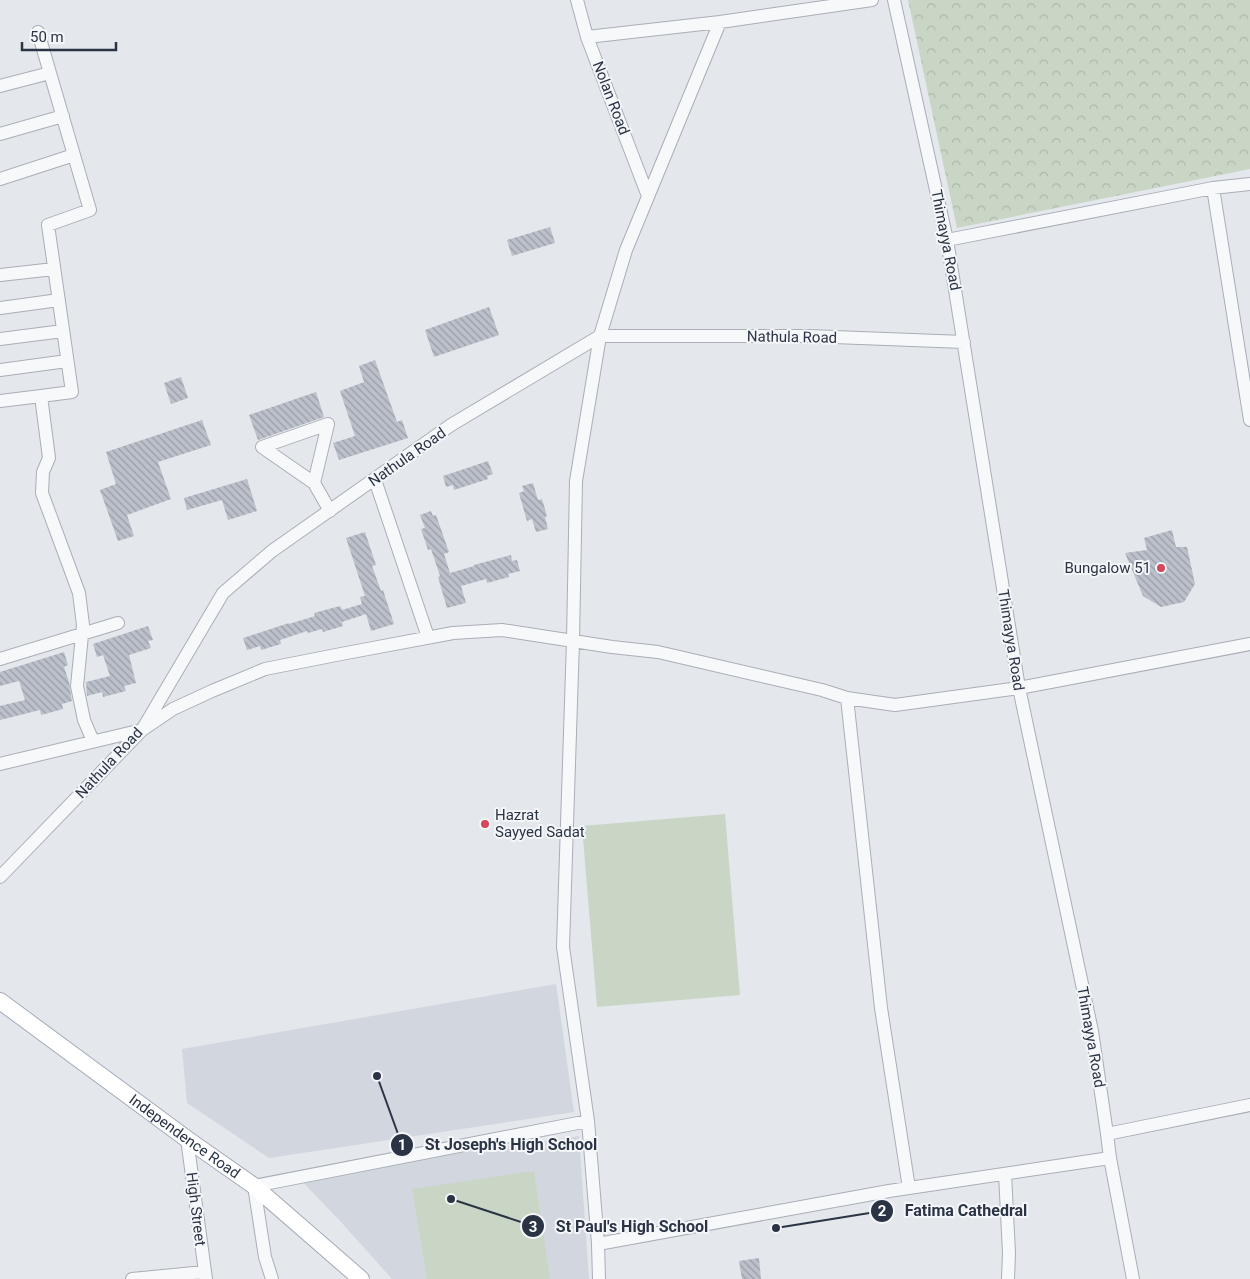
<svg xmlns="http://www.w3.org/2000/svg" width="1250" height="1279" font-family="Roboto,sans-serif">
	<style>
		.built { fill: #d2d6de }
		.green { fill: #c9d6c5 }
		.park { fill: url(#park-crowns) }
		.building { fill: url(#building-back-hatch) }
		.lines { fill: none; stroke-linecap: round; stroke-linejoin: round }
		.minor-casing { stroke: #a9aeb7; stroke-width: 14 }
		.major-casing { stroke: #a3abb8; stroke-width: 18 }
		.minor { stroke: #f7f8fa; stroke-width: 12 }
		.major { stroke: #fff; stroke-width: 16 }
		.poi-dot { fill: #d1495b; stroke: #f4f6f9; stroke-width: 2 }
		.labels { text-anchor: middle; stroke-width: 4; stroke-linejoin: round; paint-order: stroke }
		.street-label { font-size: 15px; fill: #2b3445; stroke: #f4f6f9 }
		.poi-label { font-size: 15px; fill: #2b3445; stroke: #f4f6f9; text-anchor: end }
		.leader { fill: none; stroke: #2b3445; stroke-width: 2 }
		.callout-dot { fill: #2b3445; stroke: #f4f6f9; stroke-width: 2 }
		.mark-label { font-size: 15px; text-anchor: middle; font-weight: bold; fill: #fff }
		.callout-label { font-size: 16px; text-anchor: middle; font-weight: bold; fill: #2b3445; stroke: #f4f6f9; stroke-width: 4; stroke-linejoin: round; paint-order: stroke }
	</style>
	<defs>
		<pattern id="park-crowns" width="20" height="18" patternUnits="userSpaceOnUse" patternTransform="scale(1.25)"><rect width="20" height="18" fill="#c9d6c5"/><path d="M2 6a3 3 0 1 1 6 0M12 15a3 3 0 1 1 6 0" fill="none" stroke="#adb8ab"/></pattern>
		<pattern id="building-back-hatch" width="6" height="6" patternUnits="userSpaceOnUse" patternTransform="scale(1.25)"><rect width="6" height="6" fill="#bbc0ca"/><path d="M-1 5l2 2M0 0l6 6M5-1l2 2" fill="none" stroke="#989da6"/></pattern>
	</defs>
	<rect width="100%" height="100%" fill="#e4e7ec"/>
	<path class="built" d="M556,984L574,1112L269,1158L187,1103L182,1049Z
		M579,1136L589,1279H392L341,1222L297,1176Z"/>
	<path class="green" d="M725,814L740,995L597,1007L582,826Z
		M534,1171L550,1279H427L412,1189Z"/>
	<path class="park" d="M908,0H1250V169L957,228Z"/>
	<path class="building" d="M550,227L555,243L512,256L507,240Z
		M489,307L499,335L434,357L425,330Z
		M375,360L397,422L402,420L408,438L339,460L333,443L355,436L340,391L364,382L359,366Z
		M181,377L188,398L171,404L164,383Z
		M316,392L324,417L258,440L249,415Z
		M202,420L211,445L158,462L171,499L127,515L134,536L118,541L100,490L116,484L106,452Z
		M488,461L493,474L487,476L488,479L454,490L453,485L446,487L443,476Z
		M247,479L257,511L228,520L222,500L187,510L184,498Z
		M533,483L538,500L542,499L547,516L545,517L548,529L536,532L532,519L527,521L519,493L524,491L522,486Z
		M431,511L433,516L436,515L449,552L444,554L450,573L474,566V565L511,555L512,561L517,560L520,571L508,574L509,577L487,583L486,579L461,586L466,603L447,608L438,577L440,576L431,549L428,550L421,529L425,528L420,515Z
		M1172,530L1176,547H1187L1195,584L1184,602L1161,607L1143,596L1125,553L1147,550L1144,538Z
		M365,532L376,565L372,566L381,591L383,590L394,624L371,631L366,614L342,622L343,626L323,632L322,629L308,633L307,631L280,640L281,644L261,650L260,646L247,650L243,638L289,623V624L315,616L314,613L340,606L342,610L362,604L360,597L365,596L346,538Z
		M148,626L153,640L148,641L151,648L129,655L136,683L124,686L126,691L103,697L102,692L87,696L86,682L110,676L103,655L97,657L93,644Z
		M64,652L68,665L64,667L69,682L72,701L62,704L63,709L41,715L40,710L0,720V706L25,700L19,681L0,686V672Z
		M759,1258L761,1279H742L739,1261Z"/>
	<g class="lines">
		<defs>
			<path id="minor" d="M577,0L587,37L648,196
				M894,0L947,240L1019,688L1092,1031L1107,1134L1110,1158L1133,1279
				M38,32L90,210L48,225L72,392L41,396
				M587,37L720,22L872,0
				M0,86L50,73
				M0,134L63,116
				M0,179L74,155
				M1213,188L1250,420
				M947,240L1213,188L1250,184
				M0,275L54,269
				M0,308L59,300
				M0,339L63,331
				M0,370L67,361
				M0,401L41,396L49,458L43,472L42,493L79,593L83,625L77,686L84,720L93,741
				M375,480L428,637
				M314,483L262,447L328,424L314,483L330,511
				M0,659L118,623
				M847,698L881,1008L909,1188
				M0,764L142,730L173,709L212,691L265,669L341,654L453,633L502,630L612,647L658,652L822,690L847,698L895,705L1019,688L1250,644
				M0,877L142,730L223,593L272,551L451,425L600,336H808L964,342
				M1107,1134L1250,1105
				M187,1139L206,1279
				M1005,1174L1009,1253L1008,1279
				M598,1244L889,1191L1110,1158
				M132,1279L204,1272
				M272,1279L265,1257L254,1186L588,1121
				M599,1279L598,1244L588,1121L563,947L573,641L576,481L600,336L626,250L720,22"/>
			<g id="major">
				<path id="s1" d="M0,1001L187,1139L254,1186L361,1279"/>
			</g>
		</defs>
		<use href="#minor" class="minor-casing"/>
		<use href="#major" class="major-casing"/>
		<use href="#minor" class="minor"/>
		<use href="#major" class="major"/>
	</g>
	<g class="poi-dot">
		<circle cx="1161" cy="568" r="5"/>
		<circle cx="485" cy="824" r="5"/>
	</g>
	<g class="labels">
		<g class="street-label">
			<text transform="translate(611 98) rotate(69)" y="5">Nolan Road</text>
			<text transform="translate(946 240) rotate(79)" y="5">Thimayya Road</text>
			<text transform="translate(792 337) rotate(1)" y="5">Nathula Road</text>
			<text transform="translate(407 457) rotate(-35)" y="5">Nathula Road</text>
			<text transform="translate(1011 640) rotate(81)" y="5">Thimayya Road</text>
			<text transform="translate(109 763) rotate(-47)" y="5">Nathula Road</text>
			<text transform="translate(1091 1037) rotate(80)" y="5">Thimayya Road</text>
			<text dy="5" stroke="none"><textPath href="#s1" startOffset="229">Independence Road</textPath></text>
			<text transform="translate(196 1209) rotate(83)" y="5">High Street</text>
		</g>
		<g class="poi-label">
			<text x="1151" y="573">Bungalow 51</text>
			<text x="495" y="820" text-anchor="start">Hazrat<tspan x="495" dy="17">Sayyed Sadat</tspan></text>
		</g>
	</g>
	<path class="leader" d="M377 1076L402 1145M776 1228L882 1211M451 1199L533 1226"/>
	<g class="callout-dot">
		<circle cx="377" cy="1076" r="5"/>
		<circle cx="776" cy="1228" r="5"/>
		<circle cx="451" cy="1199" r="5"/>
		<circle cx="402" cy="1145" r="12"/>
		<circle cx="882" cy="1211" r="12"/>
		<circle cx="533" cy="1226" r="12"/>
	</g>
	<g class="mark-label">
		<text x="402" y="1150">1</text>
		<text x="882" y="1216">2</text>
		<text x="533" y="1232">3</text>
	</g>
	<g class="callout-label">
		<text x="511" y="1150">St Joseph's High School</text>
		<text x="966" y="1216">Fatima Cathedral</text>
		<text x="632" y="1232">St Paul's High School</text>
	</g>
	<path d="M22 42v8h94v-8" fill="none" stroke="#2b3445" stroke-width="2.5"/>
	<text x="30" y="42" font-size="15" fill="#2b3445" stroke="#f4f6f9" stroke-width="4" paint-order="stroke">50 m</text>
</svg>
